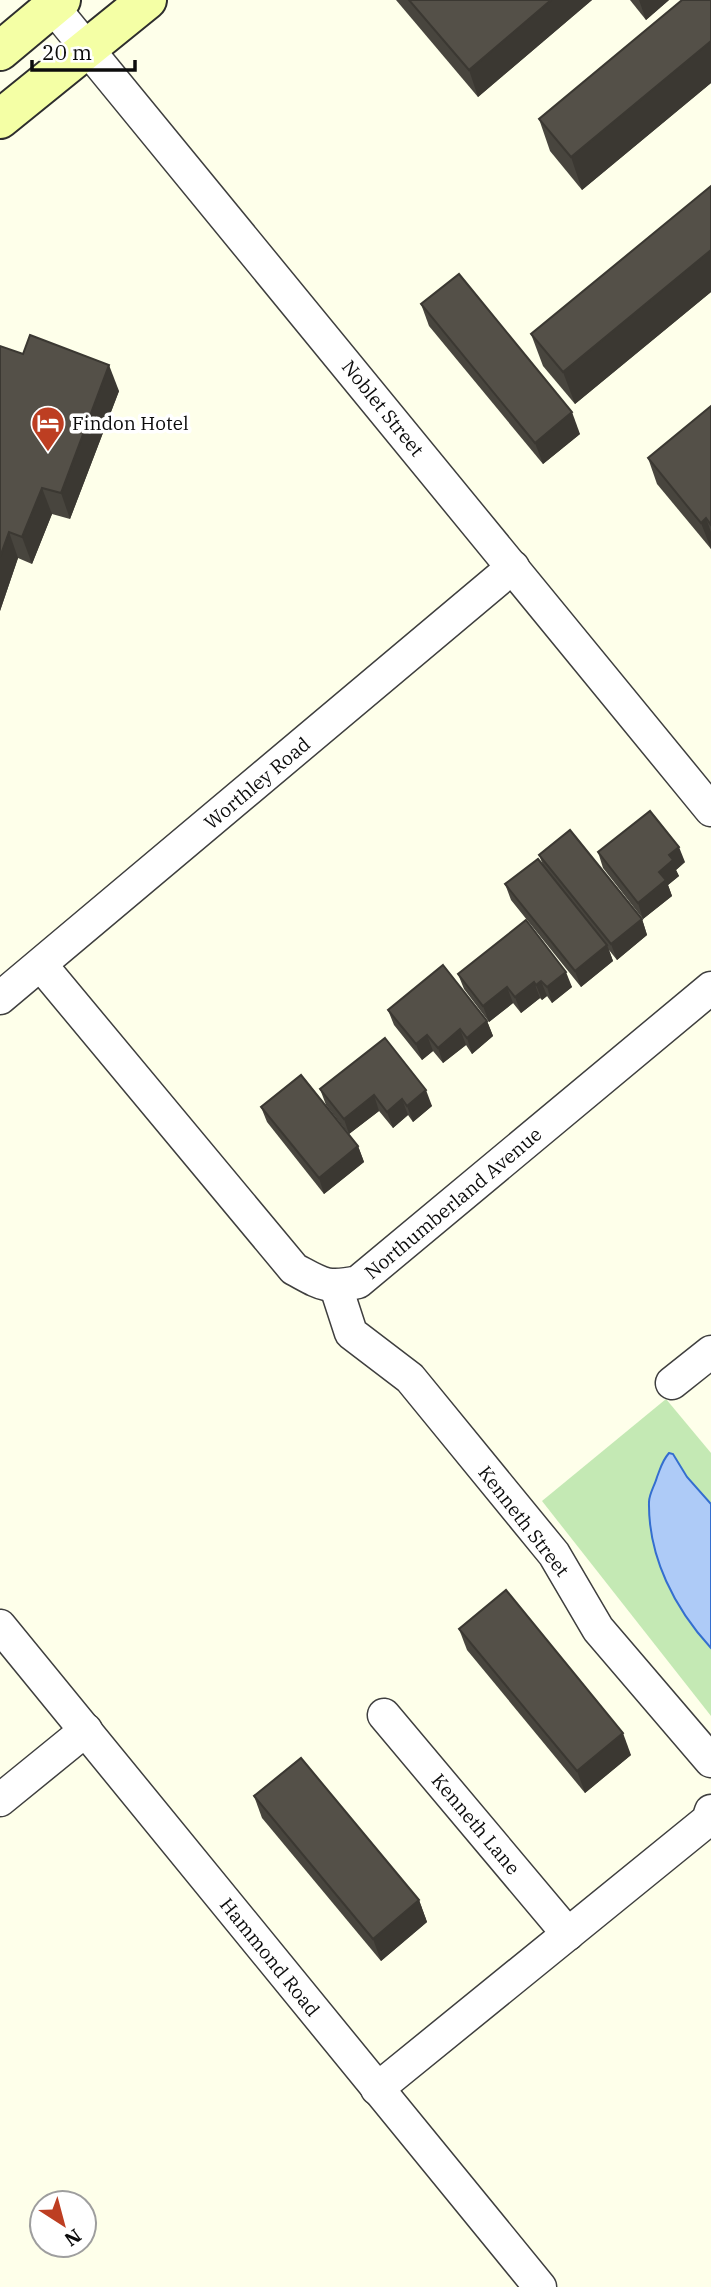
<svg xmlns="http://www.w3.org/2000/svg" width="711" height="2287" font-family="'IBM Plex Serif',serif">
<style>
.green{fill:#c4e9b4}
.water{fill:#aecbf7;stroke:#346ecf;stroke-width:2}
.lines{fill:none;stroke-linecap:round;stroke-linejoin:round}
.minor-casing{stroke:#3f3f3f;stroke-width:35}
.secondary-casing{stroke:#2e2e2e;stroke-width:42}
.minor{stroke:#fff;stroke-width:32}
.secondary{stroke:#f4ffa5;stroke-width:38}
.wall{fill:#48453e}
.shaded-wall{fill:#3b3832}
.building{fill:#545048;stroke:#3b3832;stroke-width:2}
.labels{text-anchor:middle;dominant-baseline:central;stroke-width:7;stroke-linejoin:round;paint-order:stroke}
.street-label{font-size:19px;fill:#0c0c0c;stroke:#fff}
.poi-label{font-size:19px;fill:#0c0c0c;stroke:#fff;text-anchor:start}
</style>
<rect width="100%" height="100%" fill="#feffea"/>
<path class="green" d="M666,1399L711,1453V1716L542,1501Z"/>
<path class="water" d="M669,1453L673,1454L687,1477L711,1504V1648C675,1609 648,1557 649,1502C649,1494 655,1485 657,1477C661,1467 662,1461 669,1453Z"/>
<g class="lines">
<g class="minor-casing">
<g id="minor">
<path d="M53,7L711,810"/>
<path d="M41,965L294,1269C322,1284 326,1289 358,1282L711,988"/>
<path d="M0,998L513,567"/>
<path d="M336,1287L351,1333L410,1378L554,1554L598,1629L711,1761"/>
<path d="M672,1383L711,1352"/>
<path d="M0,1626L540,2287"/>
<path d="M384,1715L568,1934"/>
<path d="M0,1800L86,1730"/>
<path d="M377,2089L708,1820L711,1811"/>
</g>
</g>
<g class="secondary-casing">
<g id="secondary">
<path d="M0,51L61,0"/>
<path d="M0,119L147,0"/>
</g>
</g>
<use href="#minor" class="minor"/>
<use href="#secondary" class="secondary"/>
</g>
<g class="wall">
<path d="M396,0H592L478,97Z"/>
<path d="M630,0H669L646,20Z"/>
<path d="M711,0V83L582,190L550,151L539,119Z"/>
<path d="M711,186V292L575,404L543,366L531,334Z"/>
<path d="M421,304L580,434L543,464L429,326Z"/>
<path d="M0,346L119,391L70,519L52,514L32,564L18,558L0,611Z"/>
<path d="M711,406V549L657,484L648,458Z"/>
<path d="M598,852L685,862L676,870L679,876L668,885L672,896L643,919L603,868Z"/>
<path d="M539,855L642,919L647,935L617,960L609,950L613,961L581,987L511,900L505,884L543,865Z"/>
<path d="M526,920L572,987L552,1003L547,996L542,1000L540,998L521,1013L513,1003L489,1022L464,989L458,974Z"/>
<path d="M388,1010L487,1021L493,1036L472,1054L466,1045L443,1063L433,1051L422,1060L394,1025Z"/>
<path d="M385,1038L432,1106L413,1122L408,1115L393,1128L379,1111L349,1134L326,1105L320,1089Z"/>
<path d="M261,1107L358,1146L364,1162L324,1194L267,1122Z"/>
<path d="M459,1629L631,1755L585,1793L467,1650Z"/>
<path d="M254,1796L419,1900L427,1922L381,1961L262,1818Z"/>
</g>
<g class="shaded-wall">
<path d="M551,0H592L478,97L469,70Z"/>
<path d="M639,0H669L646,20Z"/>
<path d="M711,41V83L582,190L571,157Z"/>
<path d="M711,250V292L575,404L563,372Z"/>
<path d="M109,365L119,391L70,519L61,493Z"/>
<path d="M572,412L580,434L543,464L535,443Z"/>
<path d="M42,488L52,514L32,564L22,537Z"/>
<path d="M706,518L711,532V549L701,523Z"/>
<path d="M9,532L18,558L0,611V557Z"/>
<path d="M679,847L685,862L676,870L679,876L668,885L672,896L643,919L638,903L669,855Z"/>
<path d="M642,919L647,935L617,960L611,944Z"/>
<path d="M607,945L613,961L581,987L575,971Z"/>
<path d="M566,972L572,987L552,1003L547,987Z"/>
<path d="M541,981L547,996L542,1000L536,985Z"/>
<path d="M534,982L540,998L521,1013L515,997Z"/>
<path d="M507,987L513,1003L489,1022L483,1006Z"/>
<path d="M487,1021L493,1036L472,1054L467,1038Z"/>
<path d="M460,1029L466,1045L443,1063L438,1048Z"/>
<path d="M427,1035L433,1051L422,1060L416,1044Z"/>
<path d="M426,1090L432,1106L413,1122L407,1106Z"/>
<path d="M374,1095L379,1111L349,1134L344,1119Z"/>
<path d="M402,1099L408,1115L393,1128L387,1112Z"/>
<path d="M358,1146L364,1162L324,1194L319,1178Z"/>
<path d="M623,1733L631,1755L585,1793L577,1771Z"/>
<path d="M419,1900L427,1922L381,1961L373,1939Z"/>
</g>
<g class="building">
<path d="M409,0H551L469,70Z"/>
<path d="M682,0H711V41L571,157L539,119Z"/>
<path d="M711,186V250L563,372L531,334Z"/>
<path d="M459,274L572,412L535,443L421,304Z"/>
<path d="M30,335L109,365L61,493L42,488L22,537L9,532L0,557V346L23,354Z"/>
<path d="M711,406V525L706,518L701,523L648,458Z"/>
<path d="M650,811L679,847L669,855L673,860L659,872L666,880L638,903L598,852Z"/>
<path d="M570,830L642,919L611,944L539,855Z"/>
<path d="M538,859L607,945L575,971L505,884Z"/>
<path d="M526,920L566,972L547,987L541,981L536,985L534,982L515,997L507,987L483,1006L458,974Z"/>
<path d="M443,965L487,1021L467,1038L460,1029L438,1048L427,1035L416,1044L388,1010Z"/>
<path d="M385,1038L426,1090L407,1106L402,1099L387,1112L374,1095L344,1119L320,1089Z"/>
<path d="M301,1075L358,1146L319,1178L261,1107Z"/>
<path d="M506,1590L623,1733L577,1771L459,1629Z"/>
<path d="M301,1758L419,1900L373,1939L254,1796Z"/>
</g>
<defs>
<g id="hotel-pin" transform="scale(1.75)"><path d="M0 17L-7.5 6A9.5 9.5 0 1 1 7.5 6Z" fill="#bd3e22" stroke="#fff"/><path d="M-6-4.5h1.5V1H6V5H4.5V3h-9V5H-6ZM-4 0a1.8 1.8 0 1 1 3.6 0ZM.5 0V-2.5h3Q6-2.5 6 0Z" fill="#fff"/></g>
</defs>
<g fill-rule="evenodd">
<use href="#hotel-pin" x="48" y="423"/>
</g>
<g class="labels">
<g class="street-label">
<text transform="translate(383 408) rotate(51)">Noblet Street</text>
<text transform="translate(257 783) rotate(-40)">Worthley Road</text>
<text transform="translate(453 1203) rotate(-40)">Northumberland Avenue</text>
<text transform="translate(524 1521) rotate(52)">Kenneth Street</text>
<text transform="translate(476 1824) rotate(50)">Kenneth Lane</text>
<text transform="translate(270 1957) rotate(51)">Hammond Road</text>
</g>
<g class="poi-label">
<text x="72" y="423">Findon Hotel</text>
</g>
</g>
<g transform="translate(63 2224) rotate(144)"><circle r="33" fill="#ffffff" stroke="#9e9e9e" stroke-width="2"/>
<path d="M0-5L12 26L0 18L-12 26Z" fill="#bd3e22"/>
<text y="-10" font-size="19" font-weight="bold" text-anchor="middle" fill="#0c0c0c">N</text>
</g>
<path d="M32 60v10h103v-10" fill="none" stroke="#0c0c0c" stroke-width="3.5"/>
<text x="42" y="60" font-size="21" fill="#0c0c0c" stroke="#ffffff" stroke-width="5" paint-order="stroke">20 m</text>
</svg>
